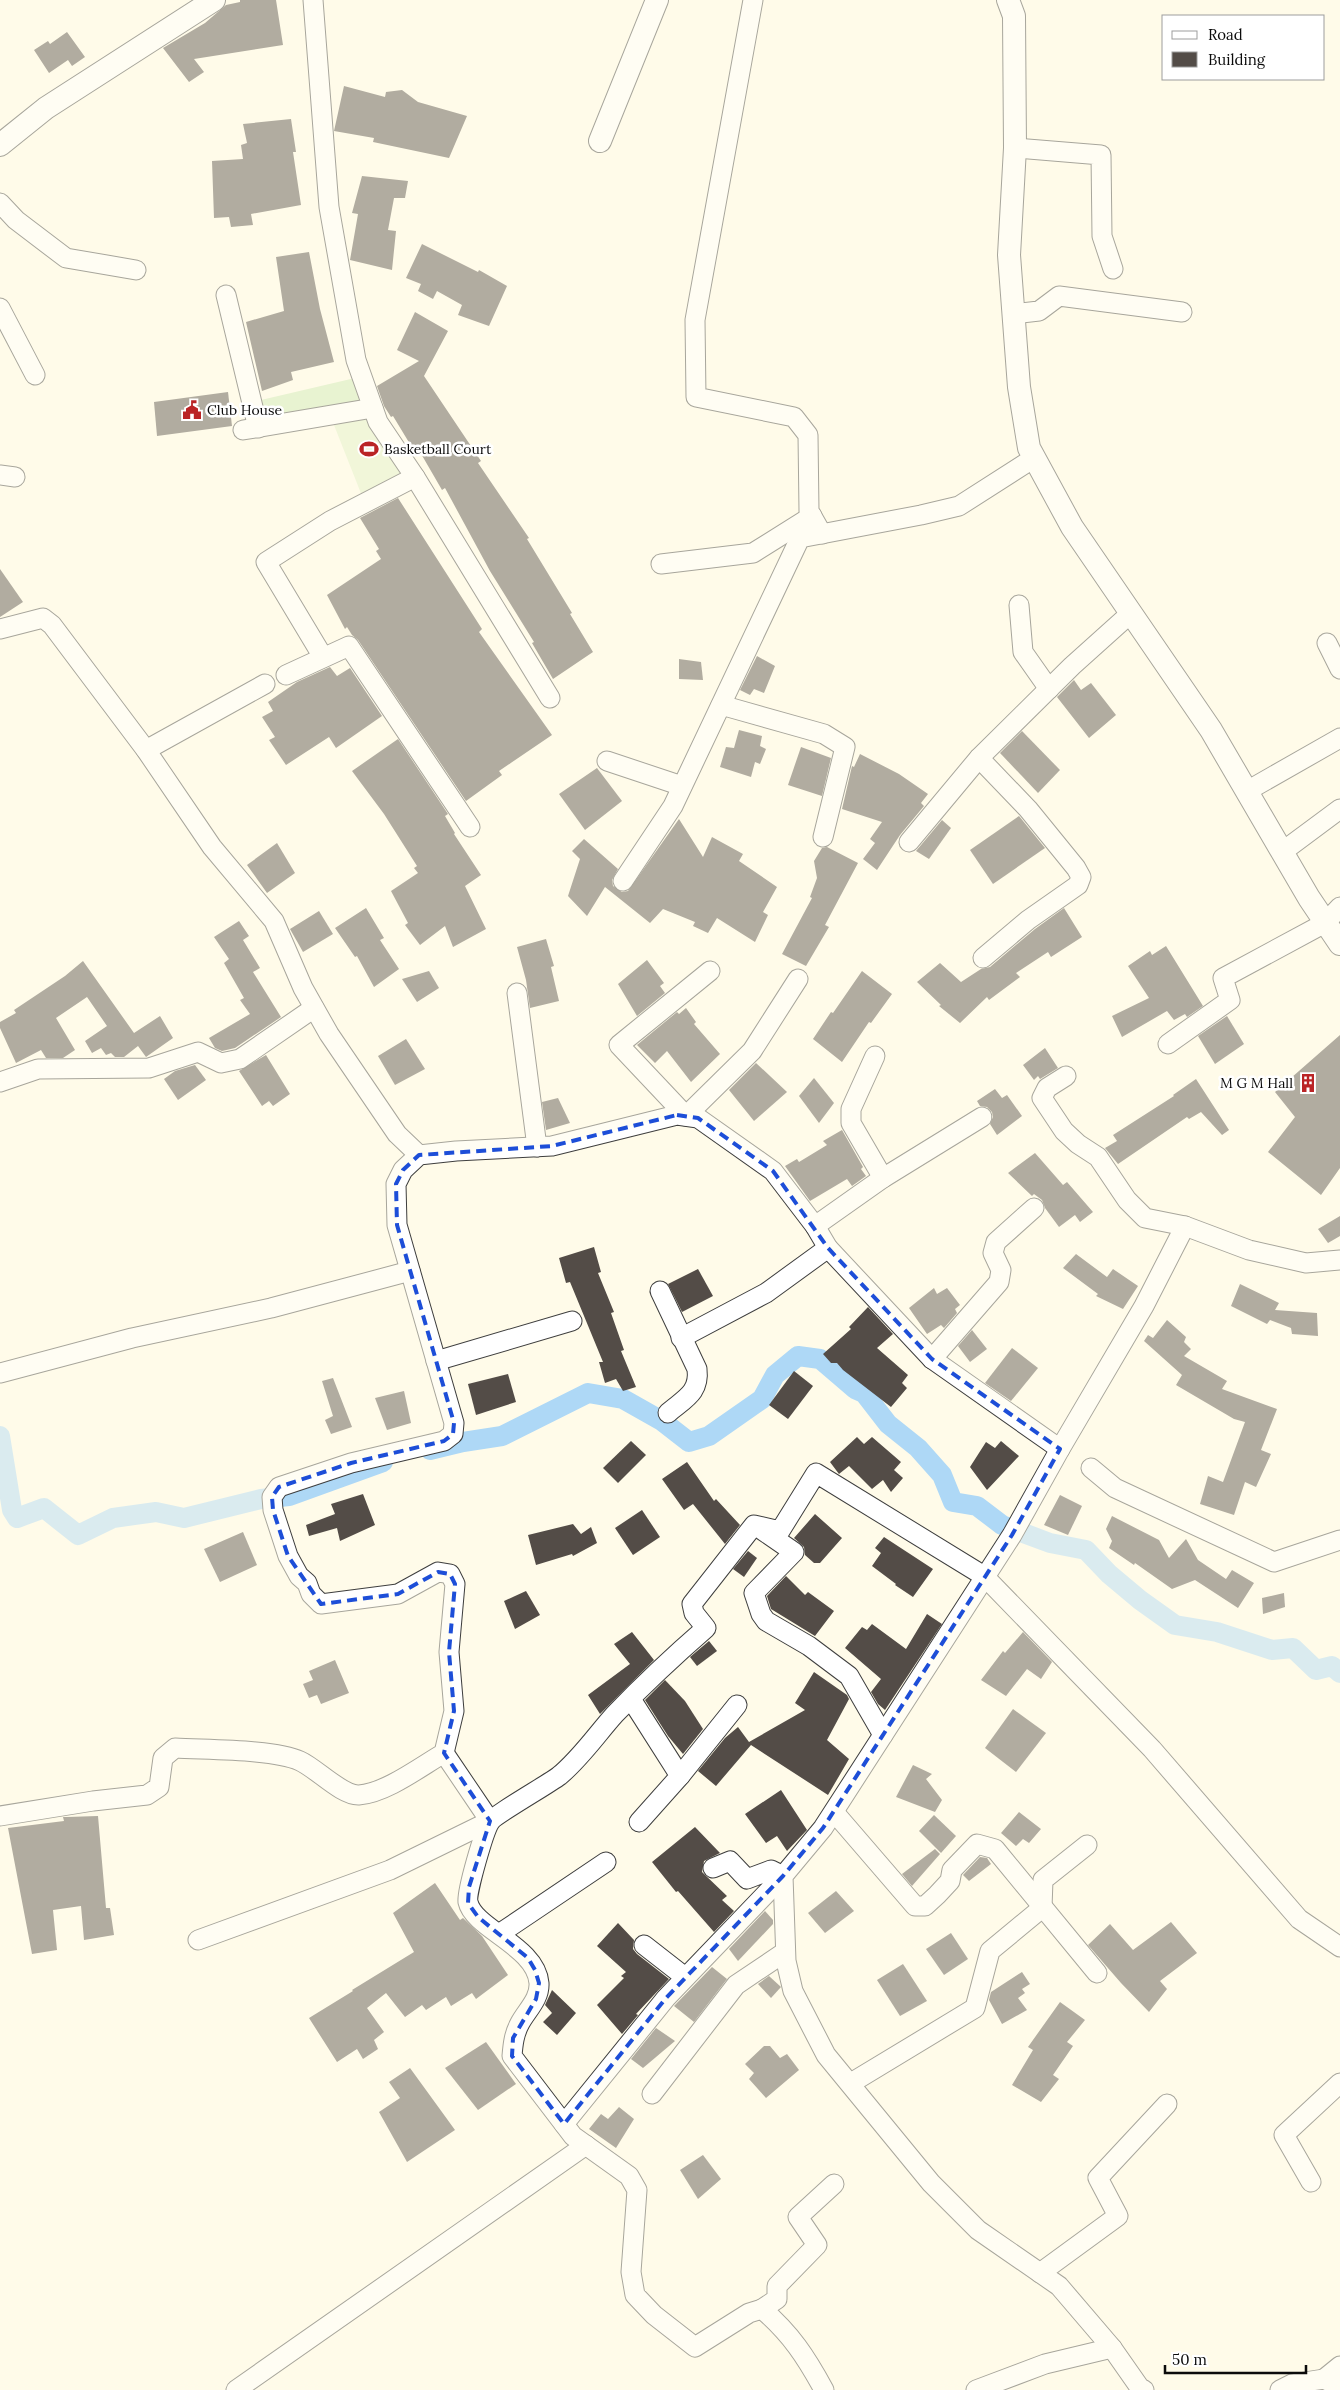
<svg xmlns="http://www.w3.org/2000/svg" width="1340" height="2390" font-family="Lora,serif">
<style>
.green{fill:#cde8b4}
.pitch{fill:#dfefc5}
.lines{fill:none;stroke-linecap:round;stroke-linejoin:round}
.canal{stroke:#aed8f6;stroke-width:20}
.building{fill:#534c47}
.minor-casing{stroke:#3e3e3e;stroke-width:21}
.tertiary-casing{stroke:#3e3e3e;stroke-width:24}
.minor{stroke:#fff;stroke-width:19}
.tertiary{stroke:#fff;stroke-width:22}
.marked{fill:none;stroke:#1d4ed8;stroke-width:4;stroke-dasharray:10 6;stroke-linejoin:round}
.labels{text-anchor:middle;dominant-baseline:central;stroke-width:5;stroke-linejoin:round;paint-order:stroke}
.poi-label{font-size:14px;fill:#0b0b0b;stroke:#fff;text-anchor:start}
</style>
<rect width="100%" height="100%" fill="#fffbe9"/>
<path class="green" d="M355,378L364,403L267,424L261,400Z"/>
<path class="pitch" d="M370,412L415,477L364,501L332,420Z"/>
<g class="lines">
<g class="canal">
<path d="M0,1436L12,1510L17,1518L44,1508L78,1535L113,1518L156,1512L184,1518L261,1499L289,1496L383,1462"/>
<path d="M430,1450L463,1442L502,1436L588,1393L623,1399L662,1421L689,1442L709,1436L762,1399L775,1375L798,1356L820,1359L855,1389L864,1393L888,1424L918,1448L942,1475L953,1502L977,1506L1002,1525L1050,1543L1086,1550L1109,1574L1140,1600L1175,1625L1217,1632L1272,1650L1293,1648L1316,1670L1332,1666L1340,1673"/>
</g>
</g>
<g class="building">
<path d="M240,0H276L283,45L194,59L204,72L189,82L163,48L205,23L226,5L240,2Z"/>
<path d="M67,32L85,57L72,66L68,60L49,73L34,50L48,41L50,44Z"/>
<path d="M344,86L385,97L386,92L402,90L418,102L467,116L449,158L373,142L374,138L334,131Z"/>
<path d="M291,119L296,152H293L301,205L251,214L253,225L231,227L229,217L214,218L212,161L243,159L241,145L247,143L243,124Z"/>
<path d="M362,176L408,181L405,198H394L388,230L396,231L392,270L350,260L358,214L352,213Z"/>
<path d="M422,244L478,272L479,270L507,286L489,326L458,315L462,305L437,291L433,299L418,291L421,284L406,278Z"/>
<path d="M309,252L320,309L334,362L291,372L293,380L262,391L246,322L284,311L276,257Z"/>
<path d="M415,312L448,331L424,376L481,461L478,463L529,538L527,539L572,613L570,614L593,652L553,679L532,643L534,642L490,571L445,488L442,490L420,452L416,454L393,416L391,417L384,406L377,386L419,361L397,350Z"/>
<path d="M228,392L232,426L157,436L154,402Z"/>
<path d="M398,498L482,629L479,632L552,735L499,771L502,775L466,801L358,640L352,635L347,627L345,629L327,595L381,559L376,551L379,549L360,518Z"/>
<path d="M0,569L23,602L0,617Z"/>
<path d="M757,656L775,666L764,693L754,689L750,695L740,690Z"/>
<path d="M679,659L701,662L703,680L679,679Z"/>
<path d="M330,667L337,676L350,668L382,716L336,748L329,737L286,765L269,740L275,737L262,717L273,711L268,702L297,682Z"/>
<path d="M1074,680L1081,690L1091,683L1116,715L1089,738L1057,697Z"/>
<path d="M739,730L762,736L760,746L766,749L760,764L755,762L751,777L720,767L726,747L734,748Z"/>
<path d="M1022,731L1060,770L1038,793L1000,753Z"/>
<path d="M398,739L448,814L445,816L455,833L454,834L481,875L465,886L486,929L453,947L445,926L420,945L405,925L408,923L391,891L418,873L414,868L417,866L384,814L352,771Z"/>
<path d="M801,747L831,758L822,796L788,785Z"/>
<path d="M860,754L899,774L928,794L921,803L924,806L900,835L877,870L863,859L875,843L870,839L882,822L842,809L852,766L854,767Z"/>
<path d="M597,768L622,801L585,830L559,794Z"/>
<path d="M1019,816L1045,848L993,884L970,850Z"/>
<path d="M679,819L703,857L712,837L743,854L739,861L777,887L763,912L768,915L755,942L717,918L708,933L693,926L695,922L663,909L650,923L605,887L587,916L568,896L580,859L572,851L584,839L618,869L612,880L613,886L622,892L628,891Z"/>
<path d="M942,820L951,828L929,859L916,851Z"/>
<path d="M277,843L295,873L267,893L247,865Z"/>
<path d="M827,847L858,863L825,925L829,927L806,966L782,954L812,898L810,897L817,878L814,861L822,848Z"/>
<path d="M366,908L384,938L380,940L399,969L374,987L357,956L355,957L335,928Z"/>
<path d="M1064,908L1082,937L1051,957L1048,952L1016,973L1020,977L989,1000L987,997L960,1023L939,1006L941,1005L917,982L940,963L961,982L981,969L990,967L1035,929Z"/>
<path d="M319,911L333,934L303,952L290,929Z"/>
<path d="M239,921L249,936L243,940L260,968L253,972L281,1017L235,1048L222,1051L215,1048L209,1038L250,1014L240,1000L244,998L224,963L229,959L214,937Z"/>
<path d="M546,939L554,966L551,967L559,1001L530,1008L526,980L517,947Z"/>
<path d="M1166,946L1203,1006L1187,1017L1185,1014L1174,1020L1167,1011L1122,1037L1112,1016L1149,998L1128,966L1150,951L1152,955Z"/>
<path d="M647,960L664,983L660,986L665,993L637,1016L618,984Z"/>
<path d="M83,961L134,1033L160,1016L173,1038L146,1057L138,1046L124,1057H115L111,1053L106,1055L101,1048L92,1053L85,1041L107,1026L87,997L56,1018L75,1050L63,1058H46L41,1050L16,1063L0,1028V1022L16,1013L14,1010L65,976Z"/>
<path d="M429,971L439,988L417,1002L402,979Z"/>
<path d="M862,971L892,994L871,1023L869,1022L842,1062L813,1039L831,1012L833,1013Z"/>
<path d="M686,1008L696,1022L694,1024L720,1054L691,1082L667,1051L655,1063L637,1045L677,1012L679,1014Z"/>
<path d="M1227,1016L1244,1044L1215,1064L1198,1036Z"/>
<path d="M1340,1035V1168L1321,1195L1268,1152L1295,1117L1275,1092Z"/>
<path d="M406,1039L425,1069L395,1085L378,1056Z"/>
<path d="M1045,1048L1058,1068L1040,1079L1038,1076L1034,1080L1023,1065Z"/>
<path d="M266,1055L290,1094L273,1106L269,1101L262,1106L239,1071Z"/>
<path d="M756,1063L787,1092L754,1121L729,1090Z"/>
<path d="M195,1065L206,1080L178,1100L164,1079L175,1071Z"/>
<path d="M814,1078L834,1103L819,1123L799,1096Z"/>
<path d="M1196,1079L1229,1130L1222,1135L1201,1112L1189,1119L1187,1117L1118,1164L1105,1148L1117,1141L1113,1135L1174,1096L1173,1095Z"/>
<path d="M995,1089L1002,1098L1007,1095L1022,1116L997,1135L990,1124L993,1117L992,1112L987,1107L980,1106L977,1101Z"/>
<path d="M558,1098L570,1123L546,1130L542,1102Z"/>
<path d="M842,1130L863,1167L861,1169L866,1176L852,1186L847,1179L810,1201L785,1166L797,1159L799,1162L827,1145L823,1141Z"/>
<path d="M1035,1153L1063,1185L1067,1182L1093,1212L1080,1222L1075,1215L1059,1227L1045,1208L1042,1200L1034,1194L1032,1196L1008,1173Z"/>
<path d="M1340,1216V1236L1328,1243L1318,1229Z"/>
<path d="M594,1247L601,1272L598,1273L614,1312L611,1313L624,1350L621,1351L636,1387L623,1391L616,1379L605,1383L599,1362H603L570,1282L566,1283L559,1258Z"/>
<path d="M1076,1254L1107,1277L1113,1269L1138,1286L1123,1309L1096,1296L1098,1294L1063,1268Z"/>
<path d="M698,1269L713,1296L682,1312L668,1284Z"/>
<path d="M1240,1284L1279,1303L1275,1310L1317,1313L1318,1336L1292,1334L1291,1328L1270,1320L1267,1324L1231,1306Z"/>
<path d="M934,1288L937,1294L947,1288L960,1305L955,1309L957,1313L944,1328L941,1325L927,1334L909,1308Z"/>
<path d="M868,1307L893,1334L877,1348L908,1375L902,1383L907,1388L891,1407L843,1370L837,1363H831L823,1354L851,1329L849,1327Z"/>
<path d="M1167,1320L1186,1337L1184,1342L1191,1349L1184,1356L1227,1381L1222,1389L1277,1409L1261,1450L1271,1454L1256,1487L1245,1482L1234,1515L1200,1504L1208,1476L1223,1482L1245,1422L1234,1419L1176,1385L1182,1375L1144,1341L1148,1335L1153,1338Z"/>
<path d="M972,1330L987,1349L970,1362L958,1346Z"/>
<path d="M1012,1348L1038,1368L1011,1401L985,1383Z"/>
<path d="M794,1371L813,1386L788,1419L769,1405Z"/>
<path d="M508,1374L516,1402L476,1415L468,1384Z"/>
<path d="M333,1378L352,1427L331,1434L325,1420L333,1416L322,1381Z"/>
<path d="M404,1391L411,1423L387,1430L375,1398Z"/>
<path d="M857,1437L864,1444L872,1437L901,1462L894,1470L903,1478L891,1492L883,1480L872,1489L849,1466L839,1474L830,1462Z"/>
<path d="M631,1441L646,1455L618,1483L603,1468Z"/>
<path d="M1001,1441L1019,1456L987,1490L970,1467L986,1442L995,1448Z"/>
<path d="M687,1462L714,1501L716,1499L740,1525L725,1544L693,1504L684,1510L662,1479Z"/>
<path d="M363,1494L375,1525L340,1541L337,1528L309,1536L306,1525L335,1514L331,1504Z"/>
<path d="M1060,1495L1082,1506L1068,1535L1044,1525Z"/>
<path d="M642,1510L660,1537L633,1555L615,1528Z"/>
<path d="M815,1514L842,1538L820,1563H814L805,1555L804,1547L794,1538Z"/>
<path d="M1112,1516L1159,1540L1169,1558L1186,1539L1198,1560L1226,1579L1232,1570L1254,1583L1238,1608L1195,1580L1172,1589L1135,1563L1134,1565L1109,1548L1112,1541L1106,1529Z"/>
<path d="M573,1524L581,1534L591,1527L597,1543L573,1556L572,1554L536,1565L528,1535Z"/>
<path d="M243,1532L257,1565L220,1582L204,1549Z"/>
<path d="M884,1537L933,1569L913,1597L895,1585L896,1584L872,1566L881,1553L875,1548Z"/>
<path d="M748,1551L757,1558L744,1577L733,1569Z"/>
<path d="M786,1576L805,1595L808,1592L834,1611L815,1636L771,1609L767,1596Z"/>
<path d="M526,1591L540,1615L515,1629L504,1601Z"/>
<path d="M1284,1593L1285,1607L1263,1614L1262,1598Z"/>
<path d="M927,1614L942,1624L885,1710L878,1704L871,1692L881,1679L845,1648L862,1627L867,1630L872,1624L906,1649Z"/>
<path d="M632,1632L654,1660L600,1714L588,1695L630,1664L614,1644Z"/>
<path d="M1023,1632L1052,1662L1041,1679L1027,1669L1006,1696L981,1680L1003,1651L1005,1653Z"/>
<path d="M709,1641L717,1651L697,1666L690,1657Z"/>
<path d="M335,1660L349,1693L321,1704L317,1695L309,1698L303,1684L313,1680L309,1671Z"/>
<path d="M814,1672L847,1695L849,1699L827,1740L849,1759L828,1795L751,1745L716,1786L698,1771L725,1738L738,1727L749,1742L805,1710L795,1703Z"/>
<path d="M665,1680L685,1701L703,1729L683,1754L668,1736L645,1700Z"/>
<path d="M1013,1709L1046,1733L1016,1772L985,1748Z"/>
<path d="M913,1765L932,1774L926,1779L942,1800L935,1812L896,1797Z"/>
<path d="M781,1790L807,1830L787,1851L777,1836L766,1843L745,1814Z"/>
<path d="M1019,1812L1041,1829L1029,1843L1023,1839L1016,1846L1001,1833Z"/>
<path d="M934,1815L956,1836L941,1853L919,1831Z"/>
<path d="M98,1816L106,1908H110L114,1935L84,1940L81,1906L53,1910L57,1950L32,1954L8,1828L64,1821L63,1817H67Z"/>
<path d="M695,1827L720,1853L704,1861L702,1872L727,1896L722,1900L734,1911L714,1932L678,1891L676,1892L652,1862Z"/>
<path d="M935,1849L940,1854L912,1886L902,1874Z"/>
<path d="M980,1857L987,1858L991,1864L969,1881L963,1875Z"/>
<path d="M435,1883L460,1920L463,1918L482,1936L508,1975L476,1999L472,1993L451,2006L446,1997L426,2010L422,2005L405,2017L386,1993L367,2008L384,2032L374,2040L378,2049L363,2059L357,2049L337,2062L309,2018L353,1991L352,1990L414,1952L393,1913Z"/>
<path d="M836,1891L854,1911L825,1933L808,1913Z"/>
<path d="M765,1911L773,1920V1924L738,1961L729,1949Z"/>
<path d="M1171,1922L1197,1953L1160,1981L1167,1989L1149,2012L1121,1983L1088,1945L1110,1924L1133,1950Z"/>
<path d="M618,1923L634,1940L633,1949L637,1954L669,1979L636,2014L638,2015L622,2034L597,2005L624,1978L621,1976L626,1972L597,1946Z"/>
<path d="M951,1933L968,1959L944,1975L926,1949Z"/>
<path d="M903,1964L927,2001L900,2016L877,1980Z"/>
<path d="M712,1967L727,1979L694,2022L674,2006Z"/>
<path d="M1022,1972L1030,1984L1022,1989L1025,1993L1018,1998L1027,2010L1002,2024L989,2000L991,1992Z"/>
<path d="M769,1976L781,1987L771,1998L758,1984Z"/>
<path d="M552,1990L576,2013L557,2035L543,2022L552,2013L545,2005Z"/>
<path d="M1060,2002L1085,2020L1067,2042L1073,2046L1053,2075L1059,2079L1041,2102L1012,2085L1033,2050L1028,2047Z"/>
<path d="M656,2028L675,2041L643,2068L631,2059Z"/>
<path d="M486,2042L516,2084L478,2110L445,2068Z"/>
<path d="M764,2046H770L780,2058L787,2054L799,2070L766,2098L749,2079L754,2073L745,2064Z"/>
<path d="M410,2068L455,2130L407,2162L379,2112L400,2098L389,2082Z"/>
<path d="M619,2107L634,2119L616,2148L589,2129L601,2114L608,2119Z"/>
<path d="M703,2155L721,2179L698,2199L680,2170Z"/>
</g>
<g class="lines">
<g class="minor-casing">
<g id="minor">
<path d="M313,0L329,207L356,360L378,422L415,477L330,521L266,562L323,657"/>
<path d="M753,0L695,320L696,397L794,417L808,435L809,511L822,534"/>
<path d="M1015,148L1101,155L1102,236L1113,269"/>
<path d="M0,203L16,220L66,258L136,270"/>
<path d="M226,295L258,428"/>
<path d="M0,308L35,375"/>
<path d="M1013,314L1039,311L1059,296L1182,312"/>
<path d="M243,430L373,408"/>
<path d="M0,475L15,477"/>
<path d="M415,477L550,698"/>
<path d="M661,564L753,553L812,516"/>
<path d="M1019,605L1023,652L1049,689"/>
<path d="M0,629L43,618L52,625L146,750L212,847L274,921L303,988L329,1034L397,1134L419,1155"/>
<path d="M1327,643L1340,669"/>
<path d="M286,675L349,646L470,827"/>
<path d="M721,705L824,734L845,747L823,837"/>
<path d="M146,750L265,684"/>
<path d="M979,758L1028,809L1076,868L1081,877L1078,885L1028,920L983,958"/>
<path d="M607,761L682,786"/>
<path d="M1247,791L1340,738"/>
<path d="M909,842L979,758L1072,666L1131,613"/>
<path d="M1282,852L1340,809"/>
<path d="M623,881L673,806L800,538L921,515L959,506L1034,458"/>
<path d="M710,971L619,1045L686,1116L752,1051L798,979"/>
<path d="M517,993L537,1147"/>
<path d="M1168,1044L1230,1000L1223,978L1325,923L1340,907"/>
<path d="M875,1056L851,1109V1123L883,1178"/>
<path d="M1066,1076L1047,1088L1042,1098L1064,1131L1078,1144L1098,1157L1127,1200L1145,1218L1185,1226L1249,1250L1306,1263L1340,1260"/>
<path d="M0,1082L38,1069L149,1068L198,1052L221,1063L240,1059L314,1008"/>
<path d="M815,1226L883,1178L982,1117"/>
<path d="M660,1291L697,1369C700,1393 684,1399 668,1413"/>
<path d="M681,1338L766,1293L828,1248"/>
<path d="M932,1359L999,1282L1001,1270L993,1253L996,1242L1034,1208"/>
<path d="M436,1361L572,1321"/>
<path d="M0,1373L132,1338L271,1308L410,1271"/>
<path d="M1091,1468L1115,1488L1274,1562L1340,1540"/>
<path d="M762,1530L794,1552L754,1593L761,1614L766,1621L809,1646L849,1676L883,1735"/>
<path d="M631,1699L680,1776L639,1822"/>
<path d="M680,1776L737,1705"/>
<path d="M834,1812L915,1906H925L937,1895L950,1881L952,1870L977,1844L995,1849L1097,1973"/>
<path d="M0,1816L93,1801L147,1795L159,1787L163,1758L175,1748C206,1750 274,1749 300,1761C316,1768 342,1796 359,1795C386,1793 420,1767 444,1753L454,1711L449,1652L455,1584L450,1574L438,1572L398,1594L321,1604L311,1594L307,1583L299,1576L288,1556L273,1510L272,1497L279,1487L351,1463L444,1441L453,1434L454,1423L397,1225L396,1184L403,1170L419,1155L456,1151L552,1146L677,1115L698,1118L773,1171L815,1226L828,1248L932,1359L1060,1449"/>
<path d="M499,1934L606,1862"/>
<path d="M198,1940L390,1870L490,1821L444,1753"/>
<path d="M644,1945L685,1977"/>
<path d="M851,2083L975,2008L990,1951L1042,1908L1043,1880L1087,1845"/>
<path d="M652,2094L736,1985L785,1952"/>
<path d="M564,2124L666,1998L783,1876L771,1870L747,1879L730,1861L713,1868"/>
<path d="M1311,2182L1284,2135L1340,2083"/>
<path d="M1040,2273L1118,2216L1098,2178L1167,2104"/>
<path d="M762,2309L777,2299V2286L817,2245L798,2217L834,2184"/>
<path d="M1324,2379L1340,2366"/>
<path d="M236,2390L586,2145"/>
<path d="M824,2390C806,2357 791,2334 762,2309L749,2313L695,2347L654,2315L635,2295L631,2272L637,2190L629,2176L573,2136L512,2056C513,2044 514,2034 520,2023C527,2010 540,1999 539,1983C536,1946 474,1929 468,1902C466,1893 484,1831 490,1822C494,1815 547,1785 559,1776C580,1759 597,1734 615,1714C644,1684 675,1655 706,1628L694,1613L692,1604L754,1525L780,1531L816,1473L984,1576L1152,1749L1299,1919L1340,1947"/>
<path d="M976,2390L1045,2364L1112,2348"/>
<path d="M1144,2390L1140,2388L1112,2348L1059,2286L978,2230L931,2183L826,2055L793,1991L786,1961L783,1876L823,1828L1012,1535L1060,1449L1144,1306L1185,1226"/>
<path d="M1280,2390L1292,2384L1324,2379L1340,2387"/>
</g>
</g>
<g class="tertiary-casing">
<g id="tertiary">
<path d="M1008,0L1014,16L1015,148L1009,255L1019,387L1029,448L1072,527L1211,730L1309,898L1340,944"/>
<path d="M600,141L657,0"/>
<path d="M0,145L46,108L214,0"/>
</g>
</g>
<use href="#minor" class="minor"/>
<use href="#tertiary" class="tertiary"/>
</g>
<path d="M0 0H1340V2390H0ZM677,1115L698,1118L773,1171L828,1248L932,1359L1060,1449L1012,1535L823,1828L783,1876L666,1998L564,2124L512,2056L513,2038L536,1999L539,1983L535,1970L528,1958L478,1917L468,1903L469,1887L490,1821L444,1753L454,1711L449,1652L455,1584L450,1574L438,1572L398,1594L321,1604L288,1556L273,1510L272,1497L279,1487L351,1463L444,1441L453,1434L454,1423L397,1225L396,1184L403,1170L419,1155L552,1146Z" fill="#fffbe9" fill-opacity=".55" fill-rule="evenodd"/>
<path class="marked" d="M677,1115L698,1118L773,1171L828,1248L932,1359L1060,1449L1012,1535L823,1828L783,1876L666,1998L564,2124L512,2056L513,2038L536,1999L539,1983L535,1970L528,1958L478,1917L468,1903L469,1887L490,1821L444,1753L454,1711L449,1652L455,1584L450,1574L438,1572L398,1594L321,1604L288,1556L273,1510L272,1497L279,1487L351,1463L444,1441L453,1434L454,1423L397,1225L396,1184L403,1170L419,1155L552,1146Z"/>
<defs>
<g id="civic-bare" transform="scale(1.5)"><path d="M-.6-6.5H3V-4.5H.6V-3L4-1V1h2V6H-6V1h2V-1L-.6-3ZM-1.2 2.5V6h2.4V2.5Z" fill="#ba2426" stroke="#fff" stroke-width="2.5" paint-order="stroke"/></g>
<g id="stadium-bare" transform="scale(1.5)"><path d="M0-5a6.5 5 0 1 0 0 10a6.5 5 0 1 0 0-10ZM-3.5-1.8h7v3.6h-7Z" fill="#ba2426" stroke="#fff" stroke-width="2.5" paint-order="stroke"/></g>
<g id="building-bare" transform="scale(1.5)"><path d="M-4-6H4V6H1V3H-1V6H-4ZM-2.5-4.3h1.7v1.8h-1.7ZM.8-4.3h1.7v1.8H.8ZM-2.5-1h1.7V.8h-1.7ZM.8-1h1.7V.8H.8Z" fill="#ba2426" stroke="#fff" stroke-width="2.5" paint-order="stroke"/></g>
</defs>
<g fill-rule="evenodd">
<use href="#civic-bare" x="192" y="410"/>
<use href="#stadium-bare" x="369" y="449"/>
<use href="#building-bare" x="1308" y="1083"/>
</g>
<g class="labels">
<g class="poi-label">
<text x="207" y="410">Club House</text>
<text x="384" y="449">Basketball Court</text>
<text x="1293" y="1083" text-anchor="end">M G M Hall</text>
</g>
</g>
<rect x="1162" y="15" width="162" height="65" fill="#ffffff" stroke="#9d9d9d"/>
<rect x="1172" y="31" width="25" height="8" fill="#ffffff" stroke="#9d9d9d"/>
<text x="1208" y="40" font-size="15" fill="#0b0b0b">Road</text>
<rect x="1172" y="52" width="25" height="15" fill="#534c47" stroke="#9d9d9d"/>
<text x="1208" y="65" font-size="15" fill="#0b0b0b">Building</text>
<path d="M1165 2365v8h141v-8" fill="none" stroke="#0b0b0b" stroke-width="2.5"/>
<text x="1172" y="2365" font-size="15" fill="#0b0b0b" stroke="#ffffff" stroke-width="4" paint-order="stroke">50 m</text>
</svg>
